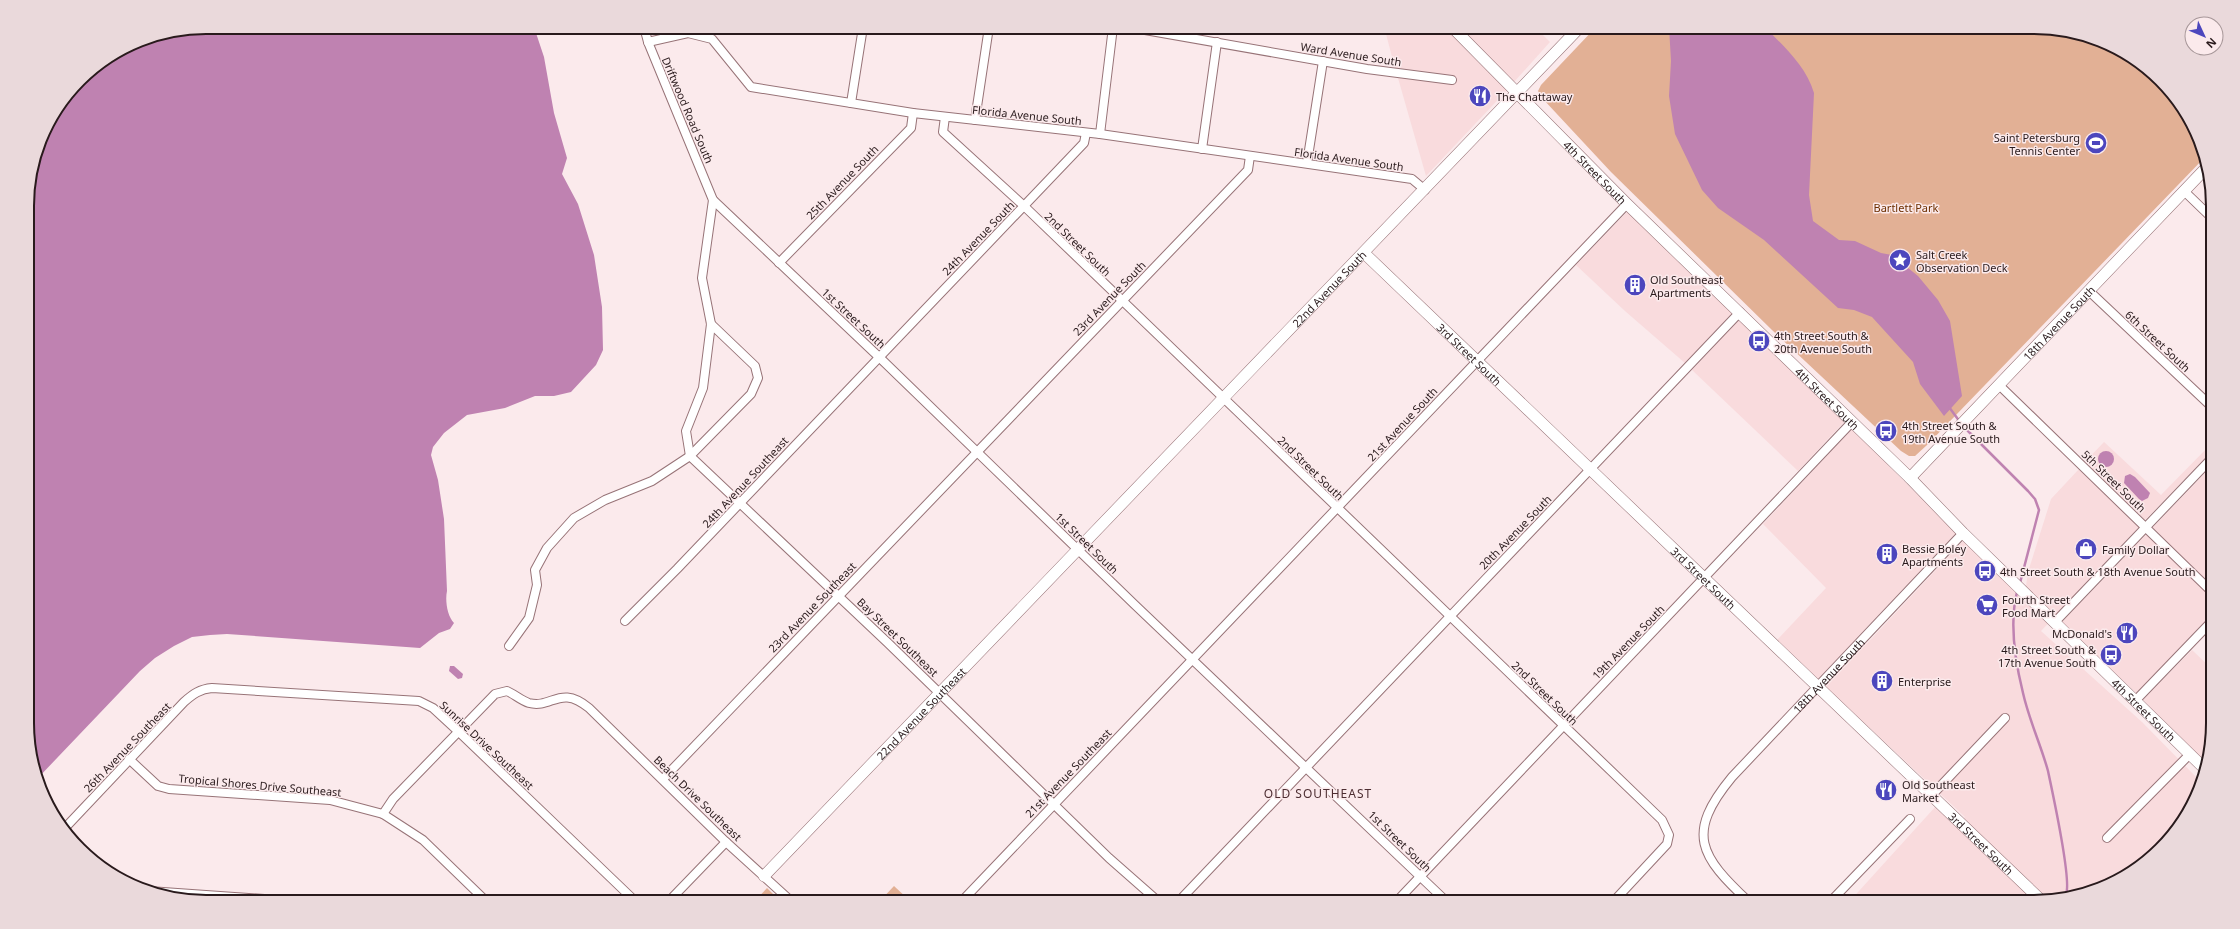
<svg xmlns="http://www.w3.org/2000/svg" width="2240" height="929" font-family="'Noto Sans',sans-serif">
<style>
.built{fill:#f9dbdd}
.green{fill:#e2b095}
.water{fill:#bf82b1}
.lines{fill:none;stroke-linecap:round;stroke-linejoin:round}
.stream{stroke:#bf82b1;stroke-width:2.5}
.street-casing{stroke:#977377;stroke-width:10}
.secondary-casing{stroke:#977377;stroke-width:12}
.street{stroke:#fff;stroke-width:8}
.secondary{stroke:#fff;stroke-width:11}
.labels{text-anchor:middle;dominant-baseline:central;stroke-width:3;stroke-linejoin:round;paint-order:stroke}
.street-label{font-size:11px;fill:#291a1c;stroke:#fbeaec}
.poi-label{font-size:11px;fill:#291a1c;stroke:#fbeaec;text-anchor:start}
.park-label{font-size:11px;fill:#6d2f00;stroke:#fbeaec}
.neighbourhood-label{font-size:12px;letter-spacing:1px;fill:#4d2e32;stroke:#fbeaec}
.rim{fill:none;stroke:#291a1c;stroke-width:2}
</style>
<rect width="100%" height="100%" fill="#fbeaec"/>
<g class="built">
<path d="M1391,27H1445L1508,89L1426,176L1398,78L1434,82L1435,73L1395,68L1386,34Z"/>
<path d="M1459,27H1535L1550,42L1514,82Z"/>
<path d="M1628,211L1733,312L1685,363L1625,311L1576,265Z"/>
<path d="M1740,319L1845,421L1798,471L1692,370Z"/>
<path d="M1852,429L1956,533L1818,679L1777,640L1826,588L1763,524Z"/>
<path d="M2104,442L2161,495L2212,443V451L2145,520L2085,462Z"/>
<path d="M2212,466L2213,586L2200,574L2194,581L2213,599V613L2136,693L2062,622Z"/>
<path d="M2079,469L2139,527L2041,631L2142,722L2201,782L2199,791L2176,832L2143,865L2092,892L2045,902L2037,895L2031,902H1849L1936,806L1957,826L1965,817L1826,687L1964,540L2024,600L2028,572L2051,499Z"/>
<path d="M2192,650L2213,670V723L2205,763L2143,700Z"/>
</g>
<g class="green">
<path d="M1596,27H2034C2052,31 2087,34 2103,41C2152,62 2191,106 2205,157L1927,445L1915,456H1909L1901,451L1772,330L1611,172L1543,99L1538,91L1541,85Z"/>
<path d="M894,886L908,899L906,902H879Z"/>
<path d="M767,888L781,902H754Z"/>
</g>
<g class="water">
<path d="M206,27H534L544,57L554,113L567,158L562,174L578,204L594,255L602,307L603,350L596,365L571,392L554,396H535L505,408L467,415L444,433L433,447L431,455L438,480L444,519L447,591C445,600 447,616 454,623L450,629L439,633L420,648L227,634L210,635L192,637L174,646L155,658L140,671L37,779L29,746L27,194L46,127L88,72L138,41Z"/>
<path d="M1669,27H1765C1784,47 1806,66 1814,93L1809,195L1813,221L1839,240L1855,241L1881,253L1892,255L1918,276L1938,300L1950,321L1962,396L1944,416L1920,384L1913,362L1872,317L1854,310L1838,308L1764,240L1718,208L1702,190L1675,134L1669,96L1671,61Z"/>
<circle cx="2106" cy="459" r="8"/>
<path d="M2130,474L2135,477L2150,493L2148,498L2142,501L2139,499L2124,483L2125,476Z"/>
<path d="M450,666H454L463,674L462,678L458,679L449,671Z"/>
</g>
<g class="lines">
<g class="stream">
<path d="M1949,407L1960,422"/>
<path d="M1963,426L2028,491L2035,499L2039,510L2020,583"/>
<path d="M2017,592C2009,624 2015,661 2023,693C2029,720 2041,745 2048,771C2052,790 2072,881 2066,894C2065,896 2063,897 2062,898"/>
</g>
<g class="street-casing">
<g id="street">
<path d="M644,27L648,42L713,200L702,278L711,324L703,388L686,431L690,456"/>
<path d="M1128,27L1367,69L1452,80"/>
<path d="M648,42L688,33L712,39L751,87L913,113L1100,134L1412,179L1425,190"/>
<path d="M851,103L863,27"/>
<path d="M945,117L943,132L1024,206L1662,820L1669,835L1667,844L1613,902"/>
<path d="M975,120L989,27"/>
<path d="M1100,134L1113,27"/>
<path d="M1202,149L1217,42"/>
<path d="M1307,163L1323,61"/>
<path d="M2184,191L2212,218"/>
<path d="M713,200L879,357L1135,605L1447,902"/>
<path d="M779,263L911,128L913,113"/>
<path d="M2089,291L2212,407"/>
<path d="M1999,385L2213,593"/>
<path d="M690,456L888,643L1109,858L1159,902"/>
<path d="M625,621L677,569L1084,143L1086,133"/>
<path d="M2055,622L2212,458"/>
<path d="M509,646L529,618L537,585L535,570L547,548L574,518L605,500L652,481L690,456L751,394L758,378L755,366L711,324"/>
<path d="M2136,700L2213,620"/>
<path d="M129,759L158,786L169,789L330,800L383,814L423,840L487,902"/>
<path d="M663,779L1248,170L1250,156"/>
<path d="M1932,795L2005,718"/>
<path d="M383,814L393,799L495,694L507,691C514,694 522,701 529,703C552,709 560,684 589,708L726,842L792,902"/>
<path d="M63,830L184,702C193,694 200,689 212,688L419,701L433,708L459,732L636,902"/>
<path d="M2107,838L2190,754"/>
<path d="M149,891L307,902"/>
<path d="M668,902L726,842"/>
<path d="M961,902L1627,204"/>
<path d="M1178,902L1740,312"/>
<path d="M1396,902L1852,422"/>
<path id="s1" d="M1749,902C1700,856 1685,834 1732,777L1963,533"/>
<path d="M1830,902L1910,819"/>
</g>
</g>
<g class="secondary-casing">
<g id="secondary">
<path id="s2" d="M1452,27L1627,204L1910,478L1963,533L2204,768"/>
<path id="s3" d="M1364,253L2043,902"/>
<path id="s4" d="M1910,478L2207,167"/>
<path id="s5" d="M764,876L1580,27"/>
</g>
</g>
<use href="#street" class="street"/>
<use href="#secondary" class="secondary"/>
</g>
<defs>
<g id="restaurant-disc" transform="scale(1.15)"><circle r="9.5" fill="#4c46bd" stroke="#fbeaec"/><path d="M-5-6h1v4h1v-4h1v4h1v-4h1v5L-1.5 .5V6h-2V.5L-5-1ZM5-6V6H3V1.5H1.5Q1.5-4 5-6Z" fill="#fff"/></g>
<g id="stadium-disc" transform="scale(1.15)"><circle r="9.5" fill="#4c46bd" stroke="#fbeaec"/><path d="M0-5a6.5 5 0 1 0 0 10a6.5 5 0 1 0 0-10ZM-3.5-1.8h7v3.6h-7Z" fill="#fff"/></g>
<g id="sight-disc" transform="scale(1.15)"><circle r="9.5" fill="#4c46bd" stroke="#fbeaec"/><path d="M0-6L1.8-2.2L6-1.7L2.9 1.2L3.7 5.4L0 3.3L-3.7 5.4L-2.9 1.2L-6-1.7L-1.8-2.2Z" fill="#fff"/></g>
<g id="building-disc" transform="scale(1.15)"><circle r="9.5" fill="#4c46bd" stroke="#fbeaec"/><path d="M-4-6H4V6H1V3H-1V6H-4ZM-2.5-4.3h1.7v1.8h-1.7ZM.8-4.3h1.7v1.8H.8ZM-2.5-1h1.7V.8h-1.7ZM.8-1h1.7V.8H.8Z" fill="#fff"/></g>
<g id="bus-disc" transform="scale(1.15)"><circle r="9.5" fill="#4c46bd" stroke="#fbeaec"/><path d="M-5-6H5V4H4V6H2V4H-2V6H-4V4H-5ZM-3.5-4V0h7V-4ZM-3.5 1.2v1.5H-2V1.2ZM2 1.2v1.5H3.5V1.2Z" fill="#fff"/></g>
<g id="shop-disc" transform="scale(1.15)"><circle r="9.5" fill="#4c46bd" stroke="#fbeaec"/><path d="M-5-2.5h2.3a2.7 3.5 0 0 1 5.4 0H5L5.5 6h-11ZM-1.5-2.5h3a1.5 2.3 0 0 0-3 0Z" fill="#fff"/></g>
<g id="supermarket-disc" transform="scale(1.15)"><circle r="9.5" fill="#4c46bd" stroke="#fbeaec"/><path d="M-6-5.5h2.5l.6 2H6L4.5 2H-2.5L-4.4-4H-6ZM-1.5 3.2a1.3 1.3 0 1 0 .1 0ZM3 3.2a1.3 1.3 0 1 0 .1 0Z" fill="#fff"/></g>
</defs>
<g fill-rule="evenodd">
<use href="#restaurant-disc" x="1480" y="96"/>
<use href="#stadium-disc" x="2096" y="143"/>
<use href="#sight-disc" x="1900" y="260"/>
<use href="#building-disc" x="1635" y="285"/>
<use href="#bus-disc" x="1759" y="341"/>
<use href="#bus-disc" x="1886" y="431"/>
<use href="#shop-disc" x="2086" y="549"/>
<use href="#building-disc" x="1887" y="554"/>
<use href="#bus-disc" x="1985" y="571"/>
<use href="#supermarket-disc" x="1987" y="605"/>
<use href="#restaurant-disc" x="2127" y="633"/>
<use href="#bus-disc" x="2111" y="655"/>
<use href="#building-disc" x="1882" y="681"/>
<use href="#restaurant-disc" x="1886" y="790"/>
</g>
<g class="labels">
<g class="street-label">
<text transform="translate(1351 54) rotate(9)">Ward Avenue South</text>
<text transform="translate(688 110) rotate(67)">Driftwood Road South</text>
<text transform="translate(1027 115) rotate(6)">Florida Avenue South</text>
<text transform="translate(1349 159) rotate(8)">Florida Avenue South</text>
<text stroke="none"><textPath href="#s2" startOffset="204">4th Street South</textPath></text>
<text transform="translate(842 182) rotate(-46)">25th Avenue South</text>
<text transform="translate(978 238) rotate(-46)">24th Avenue South</text>
<text transform="translate(1078 244) rotate(44)">2nd Street South</text>
<text stroke="none"><textPath href="#s5" startOffset="815">22nd Avenue South</textPath></text>
<text transform="translate(1109 298) rotate(-46)">23rd Avenue South</text>
<text transform="translate(854 318) rotate(43)">1st Street South</text>
<text stroke="none"><textPath href="#s4" startOffset="215">18th Avenue South</textPath></text>
<text transform="translate(2158 341) rotate(43)">6th Street South</text>
<text stroke="none"><textPath href="#s3" startOffset="146">3rd Street South</textPath></text>
<text stroke="none"><textPath href="#s2" startOffset="528">4th Street South</textPath></text>
<text transform="translate(1402 424) rotate(-47)">21st Avenue South</text>
<text transform="translate(1311 468) rotate(44)">2nd Street South</text>
<text transform="translate(2114 481) rotate(44)">5th Street South</text>
<text transform="translate(745 482) rotate(-47)">24th Avenue Southeast</text>
<text transform="translate(1515 532) rotate(-46)">20th Avenue South</text>
<text transform="translate(1087 543) rotate(44)">1st Street South</text>
<text stroke="none"><textPath href="#s3" startOffset="470">3rd Street South</textPath></text>
<text transform="translate(812 607) rotate(-46)">23rd Avenue Southeast</text>
<text transform="translate(898 637) rotate(44)">Bay Street Southeast</text>
<text transform="translate(1628 642) rotate(-46)">19th Avenue South</text>
<text stroke="none"><textPath href="#s1" startOffset="289">18th Avenue South</textPath></text>
<text transform="translate(1545 693) rotate(44)">2nd Street South</text>
<text stroke="none"><textPath href="#s2" startOffset="972">4th Street South</textPath></text>
<text stroke="none"><textPath href="#s5" startOffset="226">22nd Avenue Southeast</textPath></text>
<text transform="translate(487 745) rotate(43)">Sunrise Drive Southeast</text>
<text transform="translate(127 747) rotate(-46)">26th Avenue Southeast</text>
<text transform="translate(1068 773) rotate(-46)">21st Avenue Southeast</text>
<text transform="translate(260 785) rotate(5)">Tropical Shores Drive Southeast</text>
<text transform="translate(698 798) rotate(44)">Beach Drive Southeast</text>
<text transform="translate(1400 841) rotate(44)">1st Street South</text>
<text stroke="none"><textPath href="#s3" startOffset="854">3rd Street South</textPath></text>
</g>
<g class="poi-label">
<text x="1496" y="96">The Chattaway</text>
<text x="2080" y="137" text-anchor="end">Saint Petersburg<tspan x="2080" dy="13">Tennis Center</tspan></text>
<text x="1916" y="254">Salt Creek<tspan x="1916" dy="13">Observation Deck</tspan></text>
<text x="1650" y="279">Old Southeast<tspan x="1650" dy="13">Apartments</tspan></text>
<text x="1774" y="335">4th Street South &amp;<tspan x="1774" dy="13">20th Avenue South</tspan></text>
<text x="1902" y="425">4th Street South &amp;<tspan x="1902" dy="13">19th Avenue South</tspan></text>
<text x="1902" y="548">Bessie Boley<tspan x="1902" dy="13">Apartments</tspan></text>
<text x="2102" y="549">Family Dollar</text>
<text x="2000" y="571">4th Street South &amp; 18th Avenue South</text>
<text x="2002" y="599">Fourth Street<tspan x="2002" dy="13">Food Mart</tspan></text>
<text x="2112" y="633" text-anchor="end">McDonald's</text>
<text x="2096" y="649" text-anchor="end">4th Street South &amp;<tspan x="2096" dy="13">17th Avenue South</tspan></text>
<text x="1898" y="681">Enterprise</text>
<text x="1902" y="784">Old Southeast<tspan x="1902" dy="13">Market</tspan></text>
</g>
<g class="park-label">
<text x="1906" y="207">Bartlett Park</text>
</g>
<g class="neighbourhood-label">
<text x="1318" y="793">OLD SOUTHEAST</text>
</g>
</g>
<path d="M0 0H2240V929H0ZM206 34H2034A172 172 0 0 1 2206 206V723A172 172 0 0 1 2034 895H206A172 172 0 0 1 34 723V206A172 172 0 0 1 206 34Z" fill="#ead9db" fill-rule="evenodd"/>
<path class="rim" d="M206 34H2034A172 172 0 0 1 2206 206V723A172 172 0 0 1 2034 895H206A172 172 0 0 1 34 723V206A172 172 0 0 1 206 34Z"/>
<g transform="translate(2204 36) rotate(134)"><circle r="19" fill="#fbeaec" stroke="#a79799"/>
<path d="M0-3L7 15L0 10L-7 15Z" fill="#4c46bd"/>
<text y="-6" font-size="11" font-weight="bold" text-anchor="middle" fill="#291a1c">N</text>
</g>
</svg>
